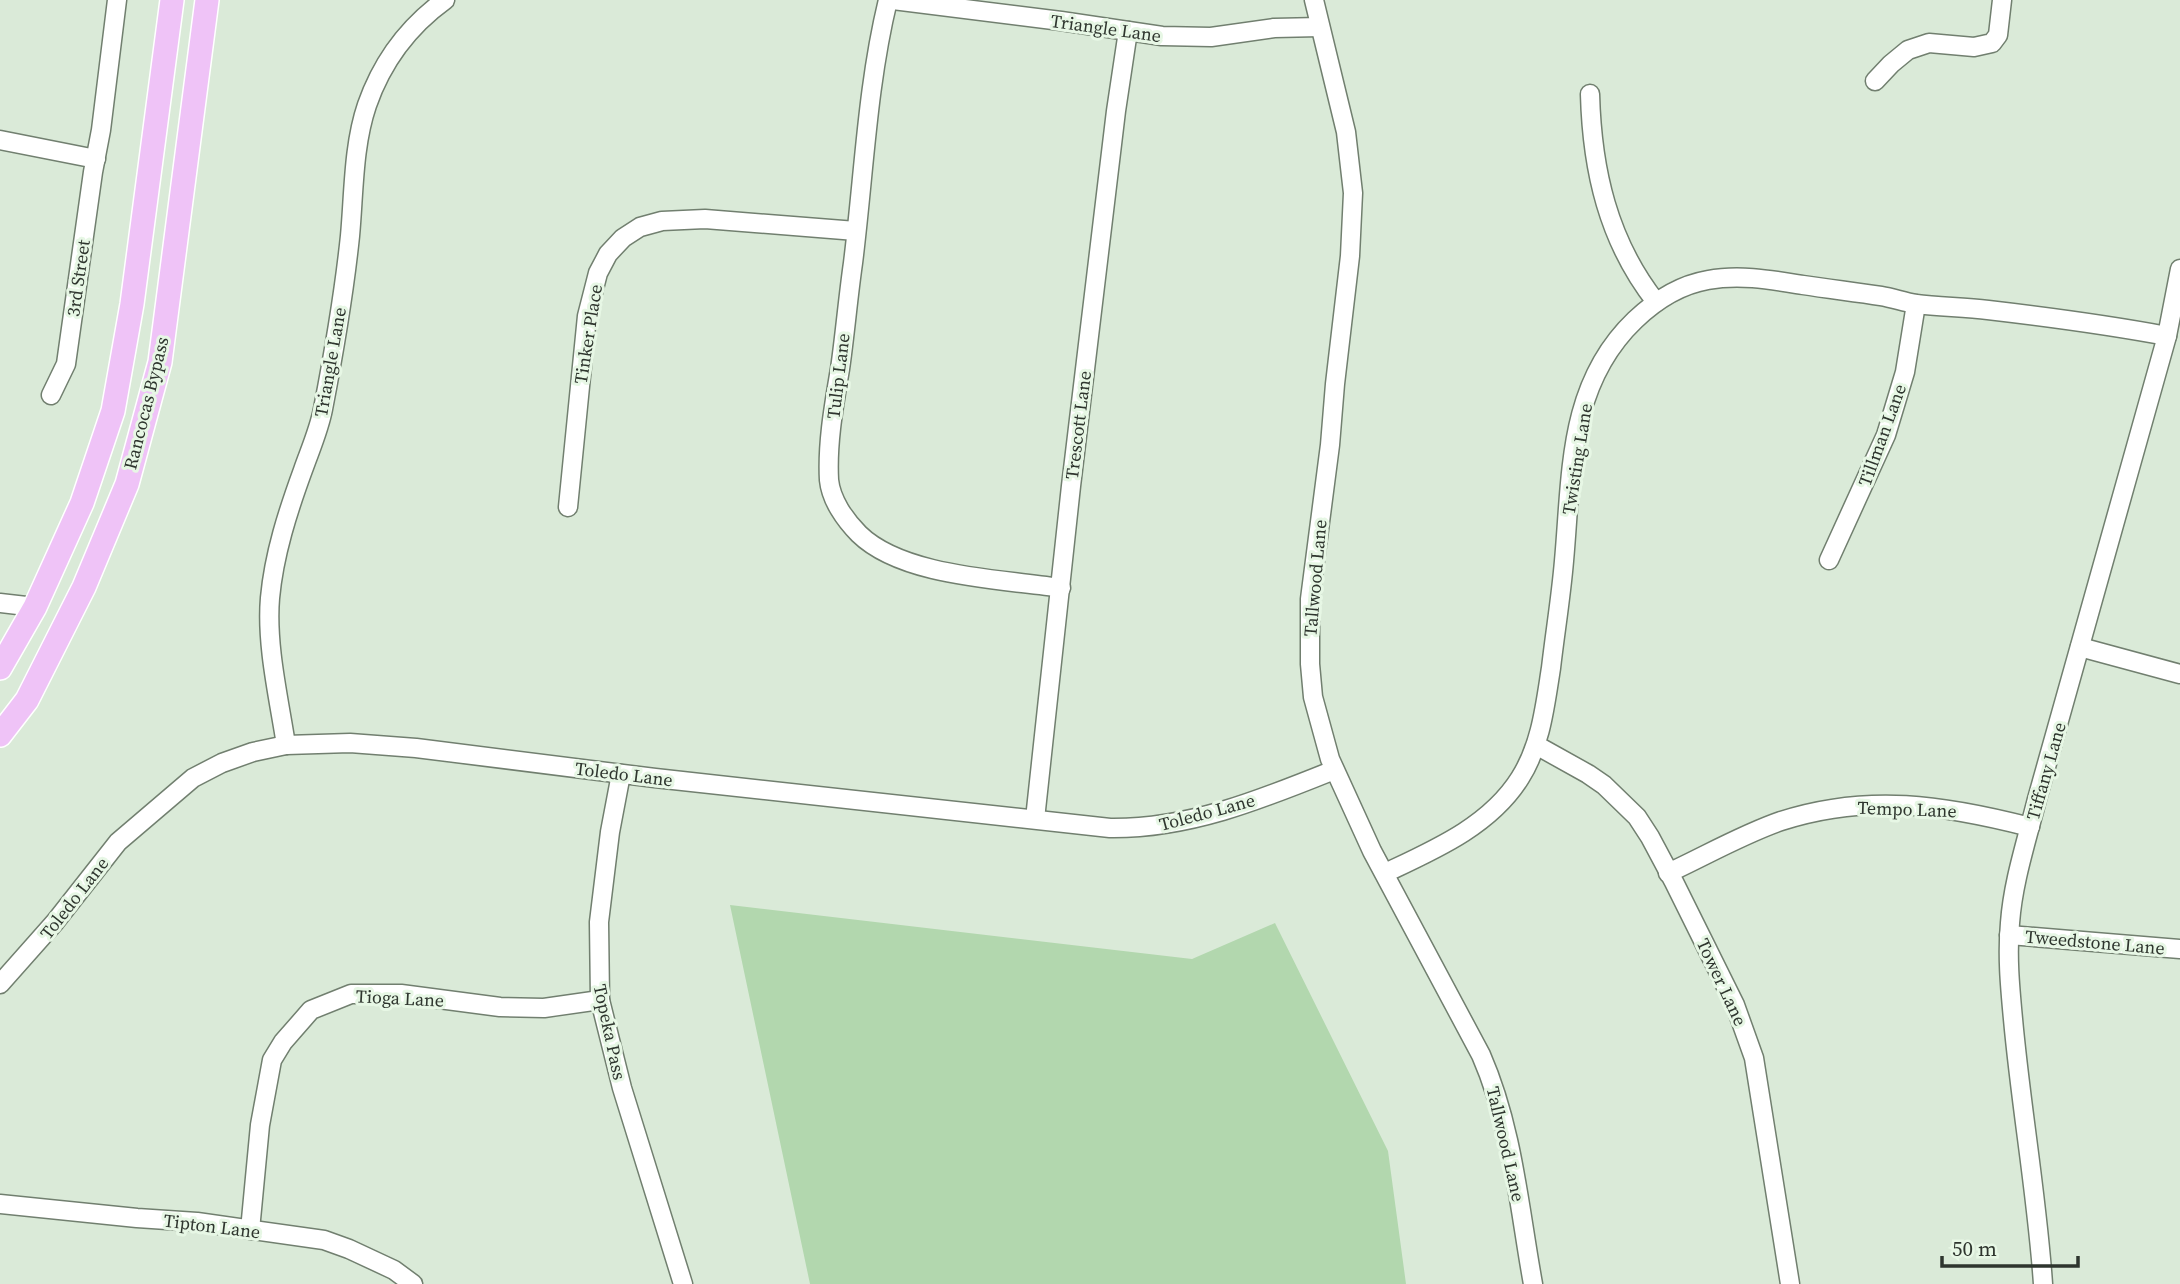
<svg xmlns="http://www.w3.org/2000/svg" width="2180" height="1284" font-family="'Source Serif 4',serif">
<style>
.green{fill:#b2d7ae}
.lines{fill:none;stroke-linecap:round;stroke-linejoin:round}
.minor-casing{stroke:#717f6f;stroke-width:21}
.major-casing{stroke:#fff;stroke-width:26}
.minor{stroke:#fff;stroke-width:18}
.major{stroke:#efc3f7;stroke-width:23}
.labels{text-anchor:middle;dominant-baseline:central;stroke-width:6;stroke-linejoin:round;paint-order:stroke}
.street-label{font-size:18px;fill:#2e352e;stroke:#e7f7e5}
</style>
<rect width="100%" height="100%" fill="#daead8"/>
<path class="green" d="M730,905L1192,959L1275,923L1388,1151L1406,1284H810Z"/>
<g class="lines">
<g class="minor-casing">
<g id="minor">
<path d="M888,0C867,86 864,175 853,263C848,298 845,334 840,369C834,405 827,443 829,480C831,500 845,520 859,534C903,577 1002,579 1061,588"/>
<path d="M893,0L1061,21L1162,36L1211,37L1274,28L1320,27"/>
<path d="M1314,0L1346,132L1353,193L1350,256L1335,384L1330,445L1310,599V664L1313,697L1330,759L1372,851L1481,1055C1513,1128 1519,1207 1533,1284"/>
<path d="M1875,81L1891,64L1908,50L1929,43L1974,47L1992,43L1998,35L2002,0"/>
<path d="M1590,94C1592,170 1608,241 1656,302"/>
<path d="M0,140L96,159"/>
<path d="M51,395L66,364L93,172L101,130L117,0"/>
<path d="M568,507L587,316L598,273L608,254L623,238L640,227L662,221L705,219L856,231"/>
<path d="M1829,560L1886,435L1905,372L1916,304"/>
<path d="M0,603L35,607"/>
<path d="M2080,647L2180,674"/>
<path d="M286,745C279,699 266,645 270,598C274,554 288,511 303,470C310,450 319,430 323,409C334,352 344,294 350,236C354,193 353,146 367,105C382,62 409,26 445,0"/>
<path d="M1536,745L1588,774L1604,785L1637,817L1650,837L1674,882L1735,1005L1754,1058L1790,1284"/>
<path d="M621,774L610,832L599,922L600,1000L622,1088L683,1284"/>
<path d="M1035,819L1071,486L1116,111L1128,31"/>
<path d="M1385,873C1434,850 1490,826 1520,778C1541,745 1545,706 1551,668C1555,633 1561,597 1564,561C1572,474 1567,385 1635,320C1656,300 1679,285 1708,280C1740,274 1772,280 1803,285C1829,289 1855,292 1881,296C1893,298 1904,302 1916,304C1940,307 1964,307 1988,310C2048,317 2108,325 2167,336"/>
<path d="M1668,873C1705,856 1743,834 1781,821C1868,793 1944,805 2030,827"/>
<path d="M2009,935L2180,949"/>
<path d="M0,984L55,922L118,842L193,778L222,763L253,752L286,745L350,743L416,748L655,778L1110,828C1189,829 1262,799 1334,770"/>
<path d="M0,1204L137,1218L197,1222L324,1240L349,1249L394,1270L413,1284"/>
<path d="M250,1230L260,1125L272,1060L283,1042L311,1010L351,994H401L500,1007L544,1008L600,1000"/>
<path d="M2043,1284C2037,1195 2021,1108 2013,1019C2010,987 2007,956 2010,923C2013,881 2027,840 2037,799L2167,336L2180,269"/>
</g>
</g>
<g class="major-casing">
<g id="major">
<path d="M0,668L35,607L82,503L113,411L132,304L172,0"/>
<path d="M0,735L27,700L84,587L127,484L160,362L207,0"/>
</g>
</g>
<use href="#minor" class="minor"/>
<use href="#major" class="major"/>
</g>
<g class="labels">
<g class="street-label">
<text transform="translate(1106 28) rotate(8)">Triangle Lane</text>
<text transform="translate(78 278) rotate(-82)">3rd Street</text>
<text transform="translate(588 334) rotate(-81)">Tinker Place</text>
<text transform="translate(330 362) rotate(-80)">Triangle Lane</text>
<text transform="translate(838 376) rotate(-83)">Tulip Lane</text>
<text transform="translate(146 403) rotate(-76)">Rancocas Bypass</text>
<text transform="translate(1078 425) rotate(-83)">Trescott Lane</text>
<text transform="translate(1882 435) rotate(-70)">Tillman Lane</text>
<text transform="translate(1577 459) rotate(-81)">Twisting Lane</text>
<text transform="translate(1315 578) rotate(-85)">Tallwood Lane</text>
<text transform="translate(2046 771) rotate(-74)">Tiffany Lane</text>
<text transform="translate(624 774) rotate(7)">Toledo Lane</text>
<text transform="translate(1907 809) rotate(2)">Tempo Lane</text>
<text transform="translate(1207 812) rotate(-15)">Toledo Lane</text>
<text transform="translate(74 898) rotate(-52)">Toledo Lane</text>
<text transform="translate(2095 942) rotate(5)">Tweedstone Lane</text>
<text transform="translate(1722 982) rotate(65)">Tower Lane</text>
<text transform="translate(400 998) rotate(3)">Tioga Lane</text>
<text transform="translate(610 1032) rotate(78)">Topeka Pass</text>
<text transform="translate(1506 1144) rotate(77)">Tallwood Lane</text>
<text transform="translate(212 1226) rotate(7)">Tipton Lane</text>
</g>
</g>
<path d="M1942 1256v10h136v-10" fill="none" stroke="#2e352e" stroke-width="3.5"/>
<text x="1952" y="1256" font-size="21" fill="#2e352e" stroke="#e7f7e5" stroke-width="5" paint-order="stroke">50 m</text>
</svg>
